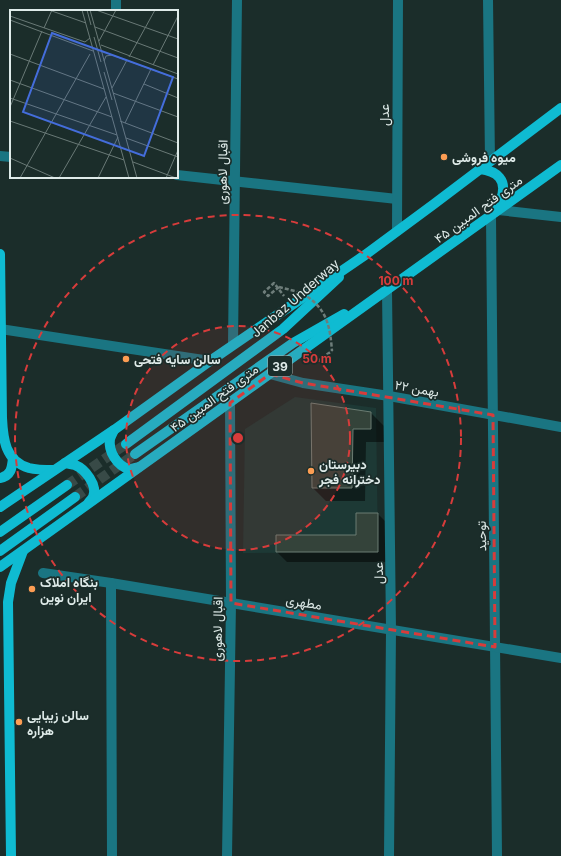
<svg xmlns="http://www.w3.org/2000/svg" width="561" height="856" font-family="Inter,Vazirmatn,sans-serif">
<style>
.built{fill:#1d3935}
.shadow{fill:#0007}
.building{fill:#34433a;stroke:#6b7c72}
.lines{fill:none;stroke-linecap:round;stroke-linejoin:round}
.major-tunnel{stroke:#384a47;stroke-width:10;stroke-dasharray:10 5;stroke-linecap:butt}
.path{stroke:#6e7d7a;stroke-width:2.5;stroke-dasharray:4 2;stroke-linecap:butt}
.minor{stroke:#1a7582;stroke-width:10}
.major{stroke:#0fbbd2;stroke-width:10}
.path-bridge{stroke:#6e7d7a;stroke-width:2.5;stroke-dasharray:4 2;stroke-linecap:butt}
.marked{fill:none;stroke:#d73c3b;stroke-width:3;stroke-dasharray:8 5;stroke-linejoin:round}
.ring{fill:none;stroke:#d73c3b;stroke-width:2;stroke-dasharray:7 5}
.poi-dot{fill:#fc9d53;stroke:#1b2d2a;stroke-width:1.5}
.labels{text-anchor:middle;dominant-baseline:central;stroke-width:3.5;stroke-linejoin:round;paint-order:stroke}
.shield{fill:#1b2d2a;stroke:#a4b2b0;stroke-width:1}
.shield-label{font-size:12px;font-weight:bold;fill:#dfebe9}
.street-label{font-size:13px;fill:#dfebe9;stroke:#1b2d2a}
.poi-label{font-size:13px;font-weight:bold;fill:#dfebe9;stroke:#1b2d2a;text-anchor:start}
.inset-road{fill:none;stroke:#697976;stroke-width:1}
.view{fill:#446ddb;fill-opacity:0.15;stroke:#446ddb;stroke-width:2}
.inset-edge{fill:none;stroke:#dfebe9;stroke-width:2}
.centre{fill:#d73c3b;stroke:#1b2d2a;stroke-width:2}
.ring-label{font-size:12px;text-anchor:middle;font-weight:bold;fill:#d73c3b;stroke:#1b2d2a;stroke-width:3.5;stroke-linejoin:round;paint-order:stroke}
</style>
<rect width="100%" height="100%" fill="#1b2d2a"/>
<path class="built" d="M295,397L376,408L378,552L243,553L245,429Z"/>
<g class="shadow">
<path d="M312,404L371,413L384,426V442H366L365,501H326L313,488Z"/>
<path d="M378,514L388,524V562H287L277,552L357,536Z"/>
</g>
<g class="building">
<path d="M311,403L371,412V429H353L352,488H312Z"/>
<path d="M356,513H378V552H276V535H356Z"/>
</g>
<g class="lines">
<g class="major-tunnel">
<path d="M67,485L126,444"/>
<path d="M75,497L135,454"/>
</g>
<g class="path">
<path d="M279,287L268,296L264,292L274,283L284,296"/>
<path d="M313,356L317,361L332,351"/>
</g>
<g class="minor">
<path d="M488,0L490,161"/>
<path d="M116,11V0"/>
<path d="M0,156L11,157"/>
<path d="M177,175L397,199"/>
<path d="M498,210L561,217"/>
<path d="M491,216L497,856"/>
<path d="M397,231L398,0"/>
<path d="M387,290L391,630L389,856"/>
<path d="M0,329L210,361"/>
<path d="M233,344L237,0"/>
<path d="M270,374L303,383L389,396L561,427"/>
<path d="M43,573L111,583L561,658"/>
<path d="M111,583L112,856"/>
<path d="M227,856L231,603L230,403"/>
</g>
<g class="major">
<path d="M480,169C497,171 508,180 501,199C499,203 495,208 493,212"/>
<path d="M0,254L2,418C3,439 5,461 29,468C37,470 46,470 54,470"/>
<path d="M114,430C113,432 111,436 110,439C108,451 117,466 129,469C132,469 135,468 139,467"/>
<path d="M126,444L283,329L339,277"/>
<path d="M135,454L293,343L344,314"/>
<path d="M65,463C68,464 72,464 75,465C85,469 98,485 93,497C92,499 91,500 89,502"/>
<path d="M0,478C11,476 12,468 13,458"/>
<path d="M0,507L114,430L210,361L365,255L434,204L561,108"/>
<path d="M0,532L67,485"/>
<path d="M0,551L75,497"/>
<path d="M0,567L561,165"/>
<path d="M11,856L8,602L11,583L23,551"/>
</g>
<path class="path-bridge" d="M279,287C287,289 296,291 303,294C327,308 330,326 332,351"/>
</g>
<path class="marked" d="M270,374L303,383L493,415L495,647L231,603L230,403Z"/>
<circle cx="238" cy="438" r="112" fill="#d73c3b" fill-opacity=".12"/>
<g class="ring">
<circle cx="238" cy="438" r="112"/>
<circle cx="238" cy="438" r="223"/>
</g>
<g class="poi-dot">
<circle cx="444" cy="157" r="4"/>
<circle cx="126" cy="359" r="4"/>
<circle cx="311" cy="471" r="4"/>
<circle cx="32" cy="589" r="4"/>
<circle cx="19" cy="722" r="4"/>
</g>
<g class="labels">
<rect class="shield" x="268" y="356" width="24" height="20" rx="3"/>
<g class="shield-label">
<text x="280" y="366">39</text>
</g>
<g class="street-label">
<text transform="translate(384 115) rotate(-90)">عدل</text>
<text transform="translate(222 172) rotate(-89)">اقبال لاهوری</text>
<text transform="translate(478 209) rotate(-36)">۴۵ متری فتح المبین</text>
<text transform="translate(295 298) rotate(-41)">Janbaz Underway</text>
<text transform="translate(417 388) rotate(10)">۲۲ بهمن</text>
<text transform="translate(214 398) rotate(-36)">۴۵ متری فتح المبین</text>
<text transform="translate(481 536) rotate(-91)">توحید</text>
<text transform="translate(378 573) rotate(-91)">عدل</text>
<text transform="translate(304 602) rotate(9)">مطهری</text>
<text transform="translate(217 629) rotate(-89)">اقبال لاهوری</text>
</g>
<g class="poi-label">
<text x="452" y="157">میوه فروشی</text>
<text x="134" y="359">سالن سایه فتحی</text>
<text x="319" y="464">دبیرستان<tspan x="319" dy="15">دخترانه فجر</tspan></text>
<text x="40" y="582">بنگاه املاک<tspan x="40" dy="15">ایران نوین</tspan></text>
<text x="27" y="715">سالن زیبایی<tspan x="27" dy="15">هزاره</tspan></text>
</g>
</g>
<g transform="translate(10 10)">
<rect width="168" height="168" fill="#1b2d2a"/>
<path class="inset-road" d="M39,0L76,13M72,0L119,168M77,0L81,15M80,0L127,168M86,0L168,29M0,6L75,32L80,28M0,10L83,41M85,17L168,48M34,18L42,0M84,27L91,52M89,31L106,0M91,35L168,64M0,44L94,79M119,47L145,0M94,51L96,46L102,45L168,69M143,55L168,6M94,62L102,90M0,70L102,107M134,74L168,88M102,78L117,50M103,83L168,107M0,88L107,125M0,97L32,21M0,111L114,150M110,111L168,133M115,113L141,59M116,128L168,147M0,148L45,168M123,152L166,168M10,168L80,44M49,168L96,87M88,168L108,127M156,168L168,140"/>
<path class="view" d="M42,23L163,67L134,146L13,102Z"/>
<rect width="168" height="168" class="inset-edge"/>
</g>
<circle cx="238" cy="438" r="6" class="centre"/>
<g class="ring-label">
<text x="396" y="285">100 m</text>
<text x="317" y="363">50 m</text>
</g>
</svg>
